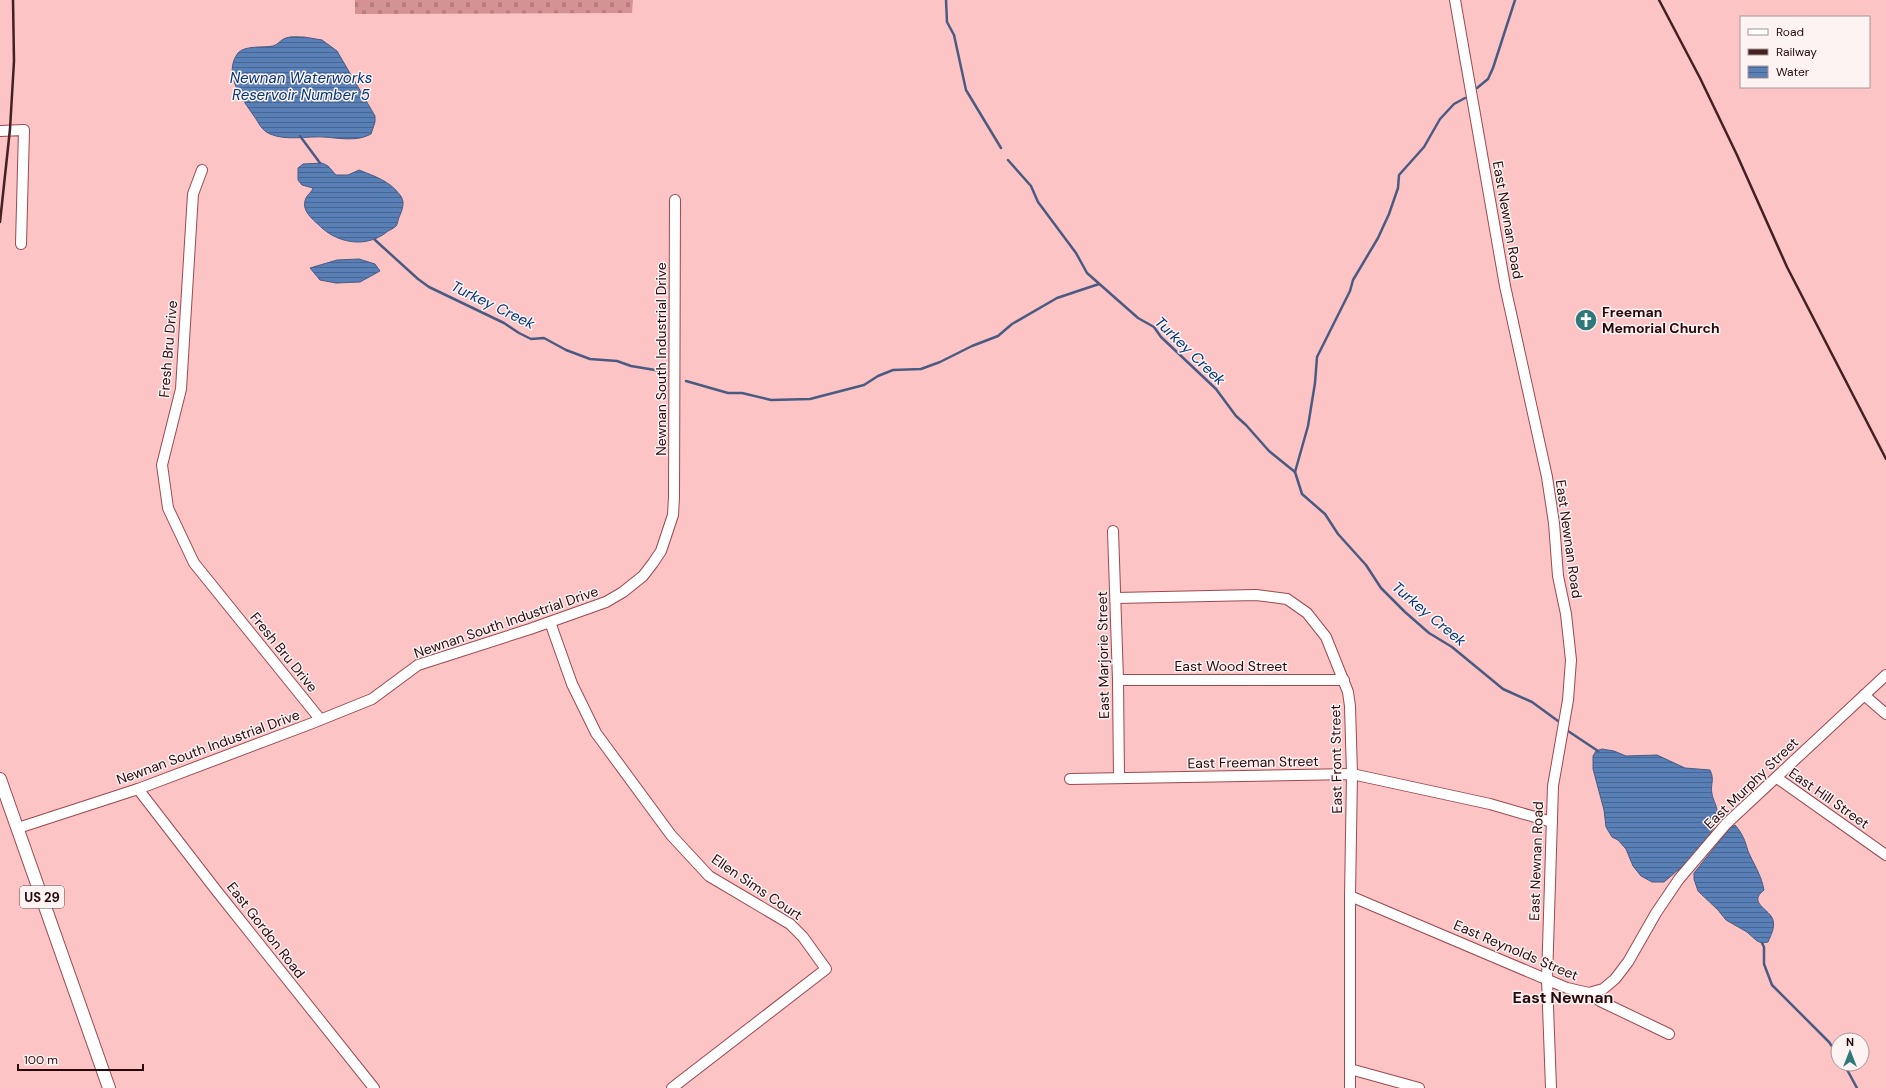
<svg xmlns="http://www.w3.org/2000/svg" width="1886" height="1088" font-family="'DM Sans',sans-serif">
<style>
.cemetery{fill:url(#cemetery-stones)}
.water{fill:url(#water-rules);stroke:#4a5b83}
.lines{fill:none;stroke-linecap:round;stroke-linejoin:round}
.stream{stroke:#4a5b83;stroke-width:2.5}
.minor-casing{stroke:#9a494f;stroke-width:12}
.major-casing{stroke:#9a494f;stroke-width:14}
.minor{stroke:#fff;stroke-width:10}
.major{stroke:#fff;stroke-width:12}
.rail{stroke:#432022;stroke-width:2.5}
.labels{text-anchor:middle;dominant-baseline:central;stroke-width:3;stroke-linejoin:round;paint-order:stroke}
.shield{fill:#fdf3f3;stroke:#684e51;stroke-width:1}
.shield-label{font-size:13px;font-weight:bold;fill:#28080b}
.street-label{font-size:14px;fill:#28080b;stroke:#fdf3f3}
.poi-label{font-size:14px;font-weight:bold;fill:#28080b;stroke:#fdf3f3;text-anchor:start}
.water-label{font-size:15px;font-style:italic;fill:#00367a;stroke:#fdf3f3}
.quarter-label{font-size:16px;font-weight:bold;fill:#28080b;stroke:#fdf3f3}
</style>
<defs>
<pattern id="cemetery-stones" width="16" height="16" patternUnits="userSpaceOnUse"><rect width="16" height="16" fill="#d59294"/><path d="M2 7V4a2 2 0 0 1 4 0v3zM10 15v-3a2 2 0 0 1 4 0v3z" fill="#b77c7e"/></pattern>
<pattern id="water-rules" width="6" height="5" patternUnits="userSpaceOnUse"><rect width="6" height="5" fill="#587fb6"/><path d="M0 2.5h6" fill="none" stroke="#496692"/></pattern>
</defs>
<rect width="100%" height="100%" fill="#fdc4c5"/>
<path class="cemetery" d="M355,0H633L632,13L355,14Z"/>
<g class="water">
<path d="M304,37L322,40L337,51L375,116V122L371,134C357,142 339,138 324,137C307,136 286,141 270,134C261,130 259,123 254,116C243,100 222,74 238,53C245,45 263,48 273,46C278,45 281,39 286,38C291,36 298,37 304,37Z"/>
<path d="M322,163L328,166L336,175H348L359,170C374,176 390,181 400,195C405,201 403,208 400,215C398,218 398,224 396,226C394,228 390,230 388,231C368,248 340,244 322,228C314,220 300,211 306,198C308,194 312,192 313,188L302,185L298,180V168L303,164Z"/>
<path d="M359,259L375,264L380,271L360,282L336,283L320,280L310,268L337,260Z"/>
<path d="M1602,749L1614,751L1626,756L1657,755L1685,768L1710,770C1715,780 1710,784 1712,794C1713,801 1718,806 1717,815C1714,840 1683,866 1664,882H1652L1641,876L1633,866L1626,849L1618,840L1612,837L1606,827L1604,810L1593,769V756L1596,751Z"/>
<path d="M1735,825C1743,834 1745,841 1748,851C1754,865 1761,874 1764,890C1747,903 1770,909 1773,920C1775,928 1771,935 1768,942L1762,943L1757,941L1747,932L1726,920L1718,910L1698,891L1694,879V873L1730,828Z"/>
</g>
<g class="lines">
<g class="stream">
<path d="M946,0L947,22L954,35L966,90L1001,148"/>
<path d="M1477,88L1488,79L1493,68L1515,0"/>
<path d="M300,136L320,163"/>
<path d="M1008,160L1031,186L1038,202L1076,253L1087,273L1138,318L1154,327L1161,337L1216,389L1236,416L1246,425L1269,451L1295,472L1302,494L1325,514L1338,534L1366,565L1381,588L1405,612L1429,633L1452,647L1503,689L1532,702L1558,721"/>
<path d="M375,240L418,279L429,287L504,323L519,333L531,339L544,338L566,350L590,359L617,361L631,366L661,371"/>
<path d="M686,381L728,393H742L771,400L810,399L864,385L878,376L893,370L921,369L940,362L972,346L998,336L1012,324L1057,298L1099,284"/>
<path d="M1295,472L1308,426L1315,383L1317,357L1350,291L1353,280L1378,238L1389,214L1398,188L1399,175L1424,147L1440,119L1454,104L1465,98"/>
<path d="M1568,731L1598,751"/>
<path d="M1762,943L1764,947V964L1772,985L1829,1042L1838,1055"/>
<path d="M1844,1064L1857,1088"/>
</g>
<g class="minor-casing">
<g id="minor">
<path d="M1455,0L1505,286L1547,477L1554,523L1558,576L1566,614L1571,660L1568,700L1553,786L1547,979L1551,1088"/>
<path d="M0,131L24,130L21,244"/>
<path d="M202,170L193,194L181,389L162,465L168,508L194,563L320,719"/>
<path d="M1113,531L1118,680L1119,778"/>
<path d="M1116,598L1256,595L1287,599L1307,613L1326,637L1348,692L1350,706L1352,774L1350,896V1088"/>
<path d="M550,622L572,684L596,733L671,835L709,876L790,924L803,937L826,969L672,1088"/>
<path d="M1118,680H1344"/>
<path d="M1864,695L1886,714"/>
<path d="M1777,778L1886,855"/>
<path d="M1070,779L1352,774L1490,804L1552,822"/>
<path d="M138,789L216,890L374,1088"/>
<path d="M18,828L138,789L310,724L372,699L418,665L530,629L606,602L623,592L643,576L653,563L661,551L673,515L674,497L675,200"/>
<path d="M1350,896L1567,988L1589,993L1600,1001L1669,1034"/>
<path d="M1589,993L1603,989L1615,979L1628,962L1656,913L1679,879L1726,824L1886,675"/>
<path d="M1350,1069L1419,1088"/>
</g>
</g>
<g class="major-casing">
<path id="major" d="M0,779L109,1088"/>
</g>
<use href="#minor" class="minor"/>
<use href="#major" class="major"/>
<g class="rail">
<path d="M1659,0L1700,78L1737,155L1787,267L1886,459"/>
<path d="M0,222L10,129L14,61L13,0"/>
</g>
</g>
<defs>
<g id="church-disc" transform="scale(1.15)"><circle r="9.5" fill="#2f797a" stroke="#fdf3f3"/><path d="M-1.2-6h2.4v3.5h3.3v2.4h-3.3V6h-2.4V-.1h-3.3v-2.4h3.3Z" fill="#fff"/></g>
</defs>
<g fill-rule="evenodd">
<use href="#church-disc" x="1586" y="320"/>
</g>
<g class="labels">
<rect class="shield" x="20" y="886" width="44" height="22" rx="3"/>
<g class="shield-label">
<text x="42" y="897">US 29</text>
</g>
<g class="street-label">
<text transform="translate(1508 220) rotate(80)">East Newnan Road</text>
<text transform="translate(168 349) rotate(-85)">Fresh Bru Drive</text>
<text transform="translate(661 359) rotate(-90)">Newnan South Industrial Drive</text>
<text transform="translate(1569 539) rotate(82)">East Newnan Road</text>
<text transform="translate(506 622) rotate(-19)">Newnan South Industrial Drive</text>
<text transform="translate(284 652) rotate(51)">Fresh Bru Drive</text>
<text transform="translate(1103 655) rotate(-91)">East Marjorie Street</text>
<text x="1231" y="666">East Wood Street</text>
<text transform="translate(208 747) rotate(-20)">Newnan South Industrial Drive</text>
<text transform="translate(1336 759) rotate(-91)">East Front Street</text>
<text transform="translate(1253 762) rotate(-1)">East Freeman Street</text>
<text transform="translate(1751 783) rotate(-44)">East Murphy Street</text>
<text transform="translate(1829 798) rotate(35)">East Hill Street</text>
<text transform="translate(1536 861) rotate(-88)">East Newnan Road</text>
<text transform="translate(757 887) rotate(34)">Ellen Sims Court</text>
<text transform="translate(266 930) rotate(52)">East Gordon Road</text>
<text transform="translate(1516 950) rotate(23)">East Reynolds Street</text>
</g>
<g class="poi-label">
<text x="1602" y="312">Freeman<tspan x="1602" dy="16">Memorial Church</tspan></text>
</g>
<g class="water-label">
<text x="301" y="78">Newnan Waterworks<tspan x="301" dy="17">Reservoir Number 5</tspan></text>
<text transform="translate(493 305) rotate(26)">Turkey Creek</text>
<text transform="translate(1190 351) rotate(44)">Turkey Creek</text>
<text transform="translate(1429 614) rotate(40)">Turkey Creek</text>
</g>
<g class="quarter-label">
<text x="1563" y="997">East Newnan</text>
</g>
</g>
<rect x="1740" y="16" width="130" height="72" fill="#fdf3f3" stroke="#a89596"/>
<rect x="1748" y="29" width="20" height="6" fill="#ffffff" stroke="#a89596"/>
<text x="1776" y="36" font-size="12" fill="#28080b">Road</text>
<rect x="1748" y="49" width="20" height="6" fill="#432022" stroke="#a89596"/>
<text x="1776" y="56" font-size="12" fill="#28080b">Railway</text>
<rect x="1748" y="66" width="20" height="12" fill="url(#water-rules)" stroke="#a89596"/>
<text x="1776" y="76" font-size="12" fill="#28080b">Water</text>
<g transform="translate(1850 1052)"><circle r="19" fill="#fdf3f3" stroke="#a89596"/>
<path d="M0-3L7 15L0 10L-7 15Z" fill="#2f797a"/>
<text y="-6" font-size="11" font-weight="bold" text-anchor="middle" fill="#28080b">N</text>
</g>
<path d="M18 1064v6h125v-6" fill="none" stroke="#28080b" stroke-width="2"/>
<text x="24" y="1064" font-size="12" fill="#28080b" stroke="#fdf3f3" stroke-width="3" paint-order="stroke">100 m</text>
</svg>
